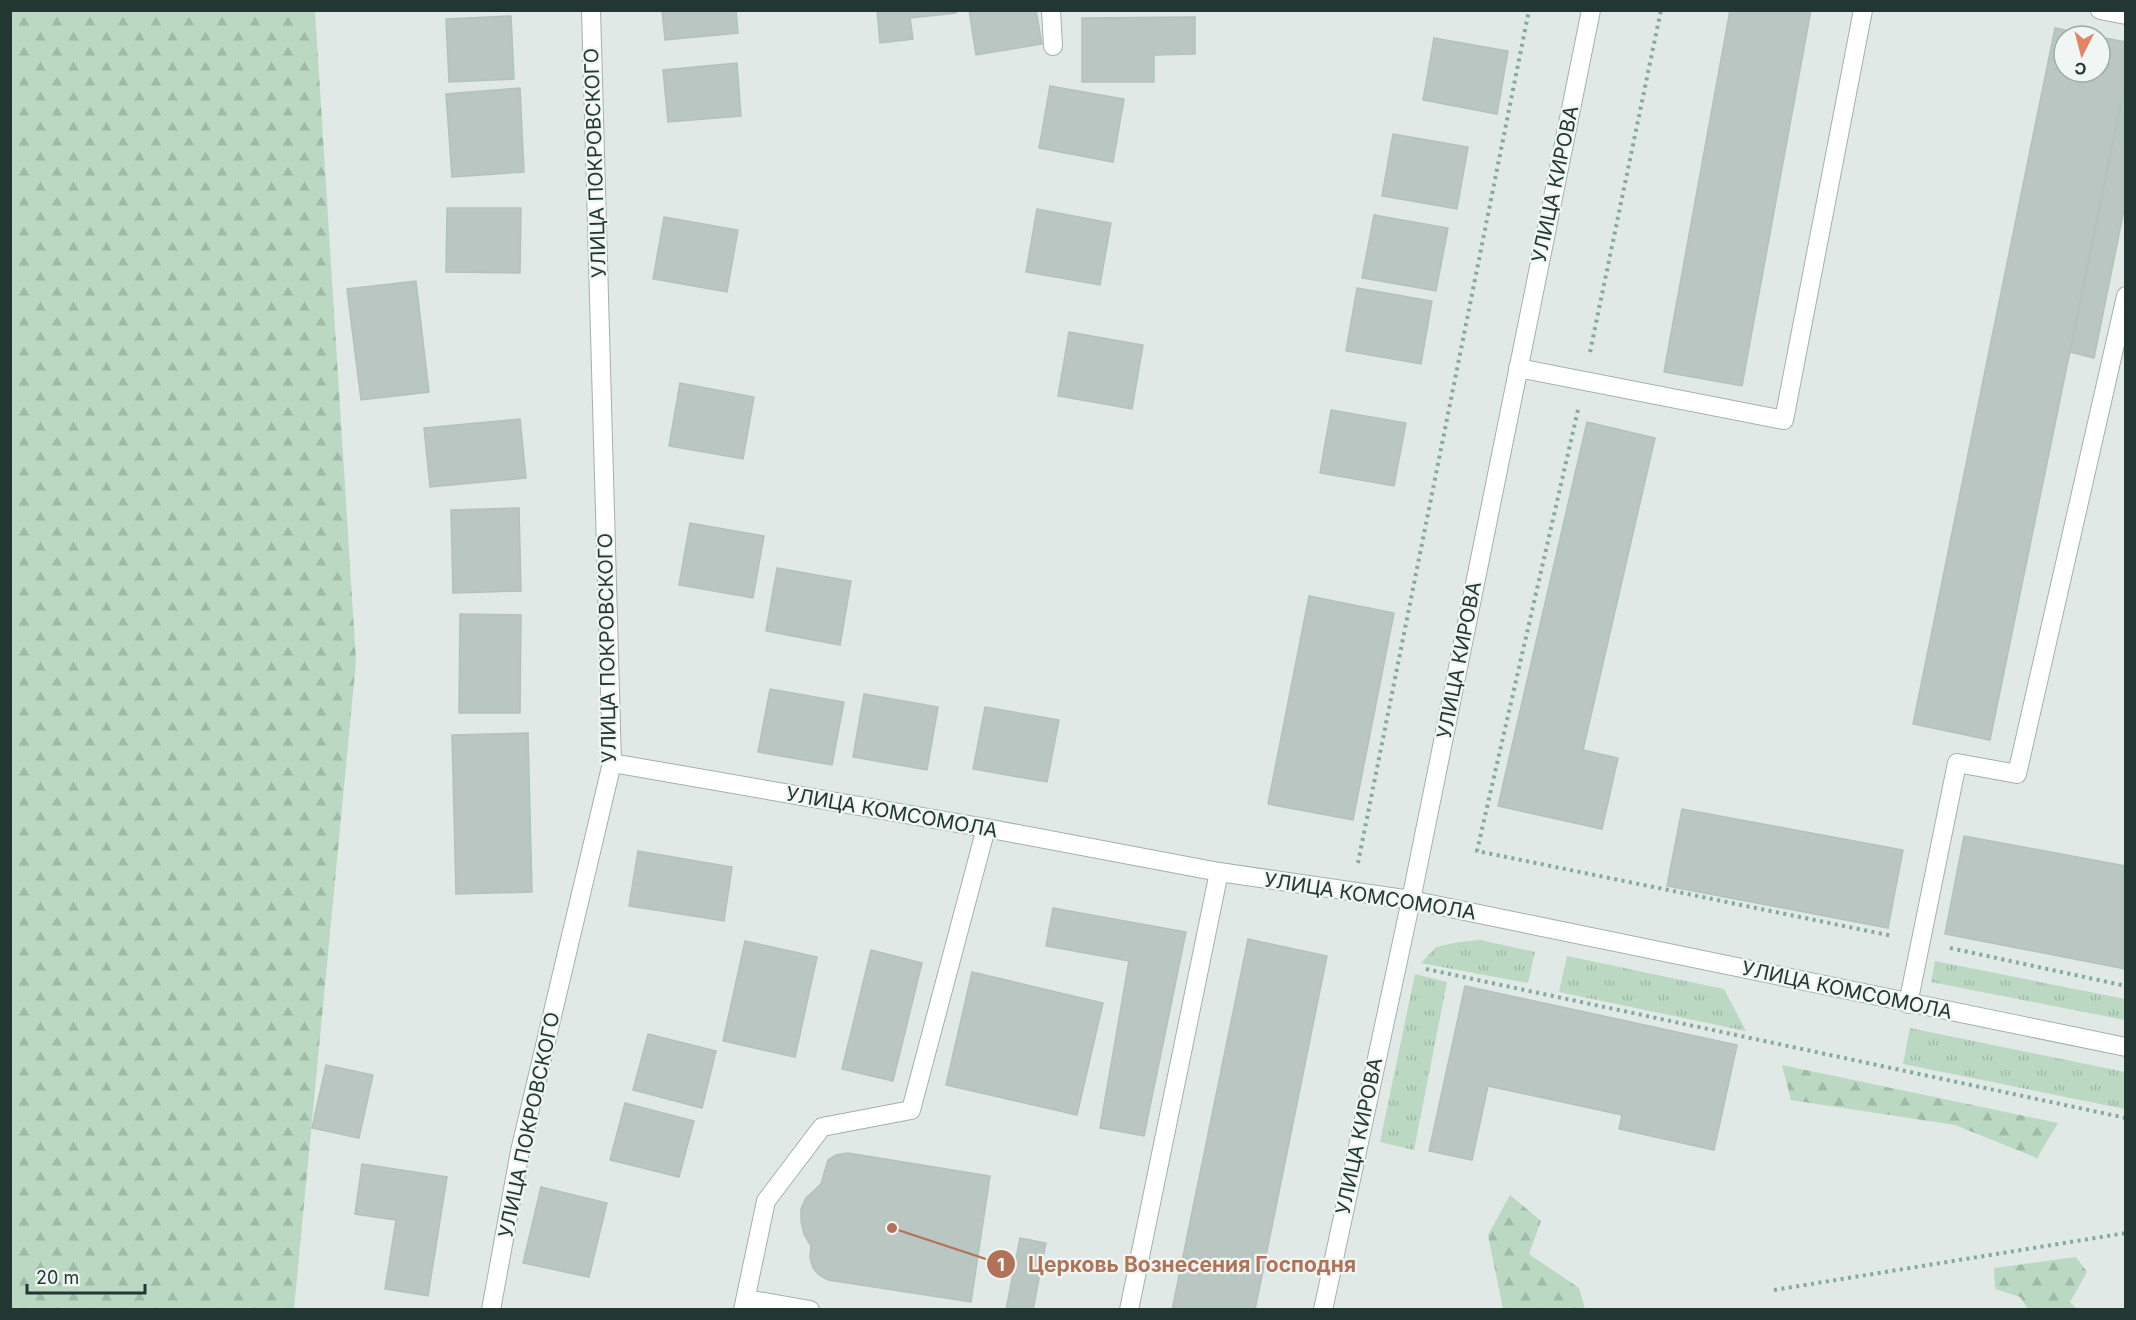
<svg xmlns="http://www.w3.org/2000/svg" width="2136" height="1320" font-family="Inter,sans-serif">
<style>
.grass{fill:url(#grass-tufts)}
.forest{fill:url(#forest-firs)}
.building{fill:#b9c6c1;stroke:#b3c2bc;stroke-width:1.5}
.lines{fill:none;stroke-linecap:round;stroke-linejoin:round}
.service-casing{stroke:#a4b0ac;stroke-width:20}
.minor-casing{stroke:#a4b0ac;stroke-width:20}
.path{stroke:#84a99e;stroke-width:4;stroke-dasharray:3 4.5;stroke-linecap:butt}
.service{stroke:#fff;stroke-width:18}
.minor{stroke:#fff;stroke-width:18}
.labels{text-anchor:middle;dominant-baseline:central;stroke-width:4.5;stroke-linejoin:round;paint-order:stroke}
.street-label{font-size:20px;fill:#233732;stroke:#f0f6f3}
.leader{fill:none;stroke:#b27258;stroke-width:2}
.callout-dot{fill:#b27258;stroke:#f0f6f3;stroke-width:2}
.mark-label{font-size:18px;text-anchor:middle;font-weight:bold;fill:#fff}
.callout-label{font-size:21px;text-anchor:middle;font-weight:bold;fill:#b27258;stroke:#f0f6f3;stroke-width:4.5;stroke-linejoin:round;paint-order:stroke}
</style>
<defs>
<pattern id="grass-tufts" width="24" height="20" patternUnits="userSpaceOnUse" patternTransform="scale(1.5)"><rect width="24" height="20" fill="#bbd8c3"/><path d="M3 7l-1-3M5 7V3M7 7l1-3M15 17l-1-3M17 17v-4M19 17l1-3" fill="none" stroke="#a0baa8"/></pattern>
<pattern id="forest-firs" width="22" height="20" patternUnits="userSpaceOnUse" patternTransform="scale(1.5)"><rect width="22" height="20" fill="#bbd8c3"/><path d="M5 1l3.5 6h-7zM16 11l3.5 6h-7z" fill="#a0baa8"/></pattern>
</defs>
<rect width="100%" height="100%" fill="#e0e9e5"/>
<g class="grass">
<path d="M1480,940L1535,952L1528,983L1421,963L1436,947L1459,942Z"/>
<path d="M1567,956L1724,989L1746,1031L1559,992Z"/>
<path d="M1935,961L2125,999V1020L1931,982Z"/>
<path d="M1415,974L1447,982L1414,1150L1380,1142Z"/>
<path d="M1910,1028L2125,1072V1109L1903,1064Z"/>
</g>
<g class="forest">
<path d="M10,11H315L356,661L294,1309H11Z"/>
<path d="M1782,1065L2058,1123L2037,1158L1955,1125L1791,1100Z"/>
<path d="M1510,1195L1541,1221L1529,1254L1579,1288L1585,1309H1503L1488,1235Z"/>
<path d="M2076,1257L2087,1272L2070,1302L2077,1309H2028L2020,1297L1995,1289L1994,1268Z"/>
</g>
<g class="building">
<path d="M662,10H736L738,33L665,40Z"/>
<path d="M877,10H956V13L910,18L913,39L880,43Z"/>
<path d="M969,10H1036L1042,44L976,55Z"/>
<path d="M1730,10H1811L1742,386L1664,372Z"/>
<path d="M511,16L514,79L449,82L446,19Z"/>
<path d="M1195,17V54L1154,55V82H1082V18Z"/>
<path d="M2055,28L2096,36H2064V72H2100V37L2126,42V79L1990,740L1913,724Z"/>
<path d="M1434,38L1508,51L1497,114L1423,100Z"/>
<path d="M737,63L741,116L668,122L663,70Z"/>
<path d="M2126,79V200L2094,358L2070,352Z"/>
<path d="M1050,86L1124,99L1113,162L1039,148Z"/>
<path d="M520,88L524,172L452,177L446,94Z"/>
<path d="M1393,134L1468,147L1457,209L1382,196Z"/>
<path d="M447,208H521L520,273L446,272Z"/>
<path d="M1037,209L1111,223L1100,285L1026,272Z"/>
<path d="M1374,215L1448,228L1436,291L1362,278Z"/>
<path d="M664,217L738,230L727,292L653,279Z"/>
<path d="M416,281L429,392L361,400L347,289Z"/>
<path d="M1357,288L1432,301L1421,364L1346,351Z"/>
<path d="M1069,332L1143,345L1132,409L1058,396Z"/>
<path d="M680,383L754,397L743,459L669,446Z"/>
<path d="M1331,410L1406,423L1394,486L1320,473Z"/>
<path d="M520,419L526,478L430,487L424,428Z"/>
<path d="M1587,422L1655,438L1583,750L1618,758L1602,829L1498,806Z"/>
<path d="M519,508L521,591L453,593L451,510Z"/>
<path d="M690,523L764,536L753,598L679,585Z"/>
<path d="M777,568L851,581L840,645L766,631Z"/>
<path d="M1309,596L1394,613L1353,820L1268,804Z"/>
<path d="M460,614L521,615L520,713H459Z"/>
<path d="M770,689L844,702L832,765L758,752Z"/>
<path d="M864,694L938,707L927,770L853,757Z"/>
<path d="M985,707L1059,720L1047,782L973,769Z"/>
<path d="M528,733L532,892L456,894L452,735Z"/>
<path d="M1682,809L1903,850L1888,928L1667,886Z"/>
<path d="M1964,836L2126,866V969L1945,934Z"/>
<path d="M638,851L732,867L724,921L629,906Z"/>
<path d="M1053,908L1186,932L1144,1136L1100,1128L1129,961L1046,946Z"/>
<path d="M1248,939L1327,956L1255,1310H1172Z"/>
<path d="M745,941L817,957L795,1057L723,1041Z"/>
<path d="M871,950L922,963L893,1081L842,1069Z"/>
<path d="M972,972L1103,1003L1077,1115L946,1085Z"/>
<path d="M1465,986L1737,1045L1714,1150L1619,1129L1622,1115L1488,1086L1472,1160L1429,1151Z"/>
<path d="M648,1034L716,1051L702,1108L633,1090Z"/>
<path d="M326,1065L373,1075L359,1138L312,1128Z"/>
<path d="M625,1103L694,1121L679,1177L610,1160Z"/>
<path d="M848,1153L990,1176L971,1302L828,1280L819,1275L813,1268L810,1258L811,1246L804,1234L801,1221V1209L806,1198L821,1184L828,1160L836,1155Z"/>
<path d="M362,1164L447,1177L428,1296L385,1289L396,1220L355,1214Z"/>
<path d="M541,1187L607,1203L589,1277L523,1263Z"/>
<path d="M1020,1238L1046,1243L1033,1310H1006Z"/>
</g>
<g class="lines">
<g class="service-casing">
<g id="service">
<path d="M1051,10L1053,46"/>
<path d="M2100,10L2126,15"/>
<path d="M1518,368L1784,420L1863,10"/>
<path d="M1908,1004L1957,763L2017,774L2126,296"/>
<path d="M746,1299L810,1310"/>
<path d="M743,1310L766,1201L822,1127L911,1110L986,828"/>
<path d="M1129,1310L1219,872"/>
</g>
</g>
<g class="minor-casing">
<g id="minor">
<path d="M612,763L986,828L1219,872L1411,900L2126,1047"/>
<path d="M491,1310L520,1151L612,763L591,10"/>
<path d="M1323,1310L1411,900L1591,10"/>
</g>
</g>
<g class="path">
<path d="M1590,352L1661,10"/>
<path d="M1578,410L1477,851L1893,936"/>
<path d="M1358,863L1529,10"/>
<path d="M1950,948L2126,986"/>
<path d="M1426,969L2126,1118"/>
<path d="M1774,1290L2126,1233"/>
</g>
<use href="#service" class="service"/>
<use href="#minor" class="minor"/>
</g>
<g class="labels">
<g class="street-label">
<text transform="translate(595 163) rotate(-92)">УЛИЦА ПОКРОВСКОГО</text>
<text transform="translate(1555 184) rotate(-78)">УЛИЦА КИРОВА</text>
<text transform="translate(607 648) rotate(-91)">УЛИЦА ПОКРОВСКОГО</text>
<text transform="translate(1459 660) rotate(-79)">УЛИЦА КИРОВА</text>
<text transform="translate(892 812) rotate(10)">УЛИЦА КОМСОМОЛА</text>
<text transform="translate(1370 896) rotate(9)">УЛИЦА КОМСОМОЛА</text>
<text transform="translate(1847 990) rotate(12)">УЛИЦА КОМСОМОЛА</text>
<text transform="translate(529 1125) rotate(-78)">УЛИЦА ПОКРОВСКОГО</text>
<text transform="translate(1359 1136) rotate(-78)">УЛИЦА КИРОВА</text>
</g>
</g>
<path class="leader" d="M892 1228L1001 1264"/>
<g class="callout-dot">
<circle cx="892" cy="1228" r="6"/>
<circle cx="1001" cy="1264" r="15"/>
</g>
<g class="mark-label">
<text x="1001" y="1271">1</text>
</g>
<g class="callout-label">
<text x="1192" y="1272">Церковь Вознесения Господня</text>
</g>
<rect width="2136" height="1320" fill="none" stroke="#233732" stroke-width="24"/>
<g transform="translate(2082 54) rotate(186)"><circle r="28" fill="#f0f6f3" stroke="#9eaaa6" stroke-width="1.5"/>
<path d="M0-4.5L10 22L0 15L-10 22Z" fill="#e18565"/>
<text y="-9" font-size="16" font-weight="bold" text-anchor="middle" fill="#233732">С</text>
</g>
<path d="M27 1284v9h118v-9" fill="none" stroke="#233732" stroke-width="3"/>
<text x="36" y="1284" font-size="18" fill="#233732" stroke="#f0f6f3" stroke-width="4.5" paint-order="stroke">20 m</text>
</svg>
